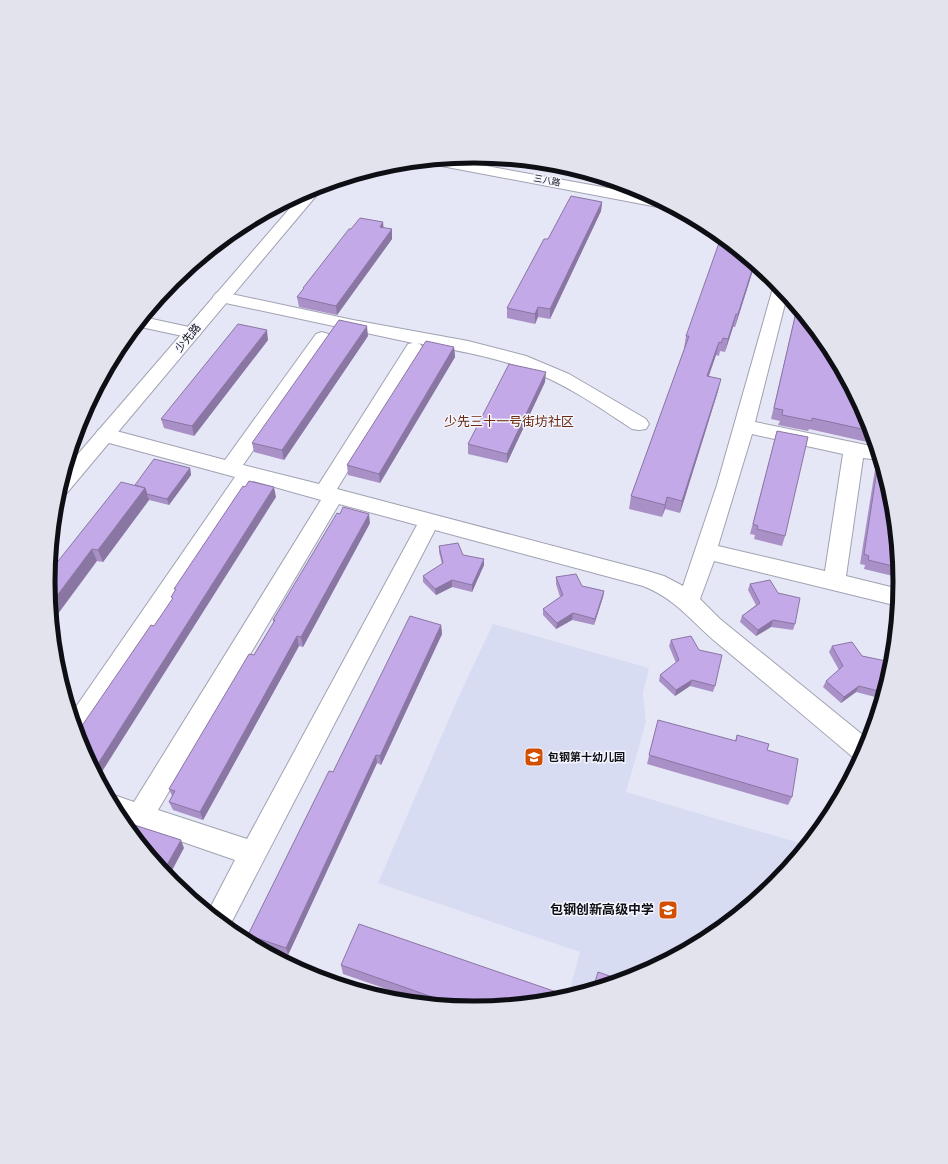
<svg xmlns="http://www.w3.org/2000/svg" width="948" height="1164" font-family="Signika,'Noto Sans SC',sans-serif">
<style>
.built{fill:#d8dcf2}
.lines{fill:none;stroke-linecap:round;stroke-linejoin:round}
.minor-casing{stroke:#a0a2b1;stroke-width:2}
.major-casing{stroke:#a0a2b1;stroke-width:2}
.minor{fill:#fff;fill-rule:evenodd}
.major{fill:#fff;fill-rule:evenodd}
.wall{fill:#a991c8}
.shaded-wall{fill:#8976a2}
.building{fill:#c4a9e8;stroke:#8976a2}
.labels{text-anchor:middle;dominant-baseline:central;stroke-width:3;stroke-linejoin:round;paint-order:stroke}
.far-street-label{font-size:9px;fill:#0e0f14;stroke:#f4f5ff}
.street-label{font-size:11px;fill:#0e0f14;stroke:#f4f5ff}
.poi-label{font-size:11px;font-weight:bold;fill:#0e0f14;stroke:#f4f5ff;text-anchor:start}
.quarter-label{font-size:13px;fill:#6a2a0d;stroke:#f4f5ff}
.near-poi-label{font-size:13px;font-weight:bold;fill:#0e0f14;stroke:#f4f5ff;text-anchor:end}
.rim{fill:none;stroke:#0e0f14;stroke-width:5}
</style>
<rect width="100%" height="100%" fill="#e5e7f7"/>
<path class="built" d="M493,624L649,668L643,693L646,722L626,792L806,845L775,883L710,936L637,976L568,997L580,952L378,883L458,698Z"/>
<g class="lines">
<g class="minor-casing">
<g id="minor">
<path d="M775,284H778L787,296L755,422L876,447L880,460L863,458L846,576L899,589L898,606L714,561L700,599L720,619L869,740L859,760L855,759C809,720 763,681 717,643C691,621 676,599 643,586L435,530L228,929L208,912L235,860L122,821L108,797L114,795L134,802L321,500L253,481L84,735L78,737L71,714L235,477L98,440L95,435L98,430L105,428L225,460L316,334L322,332L328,334L331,338L243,465L319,484L408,344L413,343L216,301L213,297L216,293L222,292L353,320L468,341L526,356L569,374L646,419L649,424L646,429L639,430L632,429C603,410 575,390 543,376C503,358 460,351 417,343L420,344L423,348L337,489L644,570L664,576L683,586L717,485L773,288ZM752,434L843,454L825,571L718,546ZM339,504L417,525L247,839L158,810Z"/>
<path d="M143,317L198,329L201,333L198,337L192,338L136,326Z"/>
</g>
</g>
<g class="major-casing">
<g id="major">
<path d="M447,159L652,196L669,206L663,208L431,164L426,163L424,161Z"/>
<path d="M322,185L324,187L321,190L66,494L57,496L66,468L303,193Z"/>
</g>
</g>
<use href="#minor" class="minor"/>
<use href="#major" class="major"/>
</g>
<g class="wall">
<path d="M602,202L601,211L550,319L538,317L535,324L507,318V308L548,239Z"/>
<path d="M383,222V228L392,229V239L337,315L299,307L297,297L303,290V288L351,229Z"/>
<path d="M733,246L755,264L735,327H733L725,352L720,351L719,356L716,355L709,376L718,391L680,513L665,509L662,517L629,509L631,496L685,348H684L686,336Z"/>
<path d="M797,307L828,346L871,431L867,442L809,429L808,431L778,425L780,421L771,419Z"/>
<path d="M368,336L284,460L254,452L252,443Z"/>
<path d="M268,340L194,436L164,428L161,419Z"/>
<path d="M454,347L455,357L380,483L348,475L347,465Z"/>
<path d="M545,382L507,463L468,454V444Z"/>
<path d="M777,431L785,536L782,546L754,539L755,535L750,534Z"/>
<path d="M879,456L892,499L897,567L893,576L864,569L865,565L860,564L876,463Z"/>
<path d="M190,468L191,475L169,505L149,500L103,562L97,561L55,565L135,485Z"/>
<path d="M370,523L303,647L299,646L203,820L173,810L169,802L172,796L169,789L274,623L273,620Z"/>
<path d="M439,546L463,555L484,565L472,592L452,587L436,595L423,582V576L442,564L439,552Z"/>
<path d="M556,577L582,586L604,591L603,597L594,625L572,620L556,629L543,615V609L560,597L556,584Z"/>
<path d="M750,584L795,624L793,630L771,627L756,636L740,622L742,616L756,605L748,590Z"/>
<path d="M441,625L442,634L381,765L377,763L288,955L251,942L248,935L333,772Z"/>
<path d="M671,640L715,686L713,692L690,686L675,696L659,681L660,675L676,663L669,646Z"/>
<path d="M832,646L882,692L879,698L856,692L841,703L823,687L826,681L839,670L829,652Z"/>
<path d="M658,720L735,741L737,735L792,797L788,805L647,764Z"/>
<path d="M341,965L474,1008L427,1003L343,974Z"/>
</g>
<g class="shaded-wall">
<path d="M602,202L601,211L550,319V309Z"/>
<path d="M383,222L384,232L380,227Z"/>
<path d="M392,229V239L337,315L336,306Z"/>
<path d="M754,264H755L753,270L735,327L738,314Z"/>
<path d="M538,307V317L535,324V314Z"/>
<path d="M736,314L733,327L725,352L728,339Z"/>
<path d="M367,326L368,336L284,460L282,450Z"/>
<path d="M267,330L268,340L194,436L192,426Z"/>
<path d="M719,342L716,355L704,388L707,376Z"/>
<path d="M454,347L455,357L380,483L379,474Z"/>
<path d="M546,372L545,382L507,463V454Z"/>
<path d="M721,379L718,391L680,513L682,501Z"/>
<path d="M190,468L191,475L169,505L167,499Z"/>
<path d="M274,487L276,497L98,778L94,770Z"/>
<path d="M145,488L149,500L103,562L98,550Z"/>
<path d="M667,497L665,509L662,517Z"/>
<path d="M369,514L370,523L303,647L301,637Z"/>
<path d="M92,549L97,561L52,622L50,605Z"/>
<path d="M484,559V565L472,592V585Z"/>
<path d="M452,580V587L436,595L435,589Z"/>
<path d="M604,591L603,597L594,625L595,619Z"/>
<path d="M573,613L572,620L556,629L557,623Z"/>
<path d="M773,620L771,627L756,636L758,630Z"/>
<path d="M441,625L442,634L381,765L380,756Z"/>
<path d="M297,636L299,646L203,820L200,812Z"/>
<path d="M692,680L690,686L675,696L676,690Z"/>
<path d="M859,686L856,692L841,703L844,697Z"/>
<path d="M376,755L377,763L288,955L286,948Z"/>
<path d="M181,840L184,848L168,878L163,872Z"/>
</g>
<g class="building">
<path d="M571,196L602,202L550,309L538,307L535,314L507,308L544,239H548Z"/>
<path d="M360,218L383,222L380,227L392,229L336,306L297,297L304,288H303L349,229H351Z"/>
<path d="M719,243L733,246L754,264L738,314H736L728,339L723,338L721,343L719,342L707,376L721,379L682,501L667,497L665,505L631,496L689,336H686Z"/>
<path d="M797,308L828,346L868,419L871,431L812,418V421L782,415L783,410L774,408Z"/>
<path d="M339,320L367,326L282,450L252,443Z"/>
<path d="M238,324L267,330L192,426L161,419Z"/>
<path d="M426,341L454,347L379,474L347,465Z"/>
<path d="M509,364L546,372L507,454L468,444Z"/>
<path d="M777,431L808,437L785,536L757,529L758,526L753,524Z"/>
<path d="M879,457L892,499L898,562L897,567L868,560L869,556L864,554Z"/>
<path d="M154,459L190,468L167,499L147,494L145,488L135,485Z"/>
<path d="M249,481L274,487L94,770L80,745L77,733L151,625L154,626L173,598L171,597L176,589H174L243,486L245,487Z"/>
<path d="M121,482L145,488L98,550L92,549L50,605L48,582L50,564L55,565Z"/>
<path d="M343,507L369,514L301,637L297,636L200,812L169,802L175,791L169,789L249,654L254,655L275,620H273L337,513L340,514Z"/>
<path d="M458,543L463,555L484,559L472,585L452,580L435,589L423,576L443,563L439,546Z"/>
<path d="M576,574L582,586L604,591L595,619L573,613L557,623L543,609L563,595L556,577Z"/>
<path d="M770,580L778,593L800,598L795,624L773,620L758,630L742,616L760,603L750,584Z"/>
<path d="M410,616L441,625L380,756L376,755L286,948L248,935L329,771L333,772Z"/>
<path d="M691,636L699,650L722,655L715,686L692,680L676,690L660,675L679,660L671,640Z"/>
<path d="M852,642L862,656L886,661L882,692L859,686L844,697L826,681L843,666L832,646Z"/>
<path d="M658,720L736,741L737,735L769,744L767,750L798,759L792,797L649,755Z"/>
<path d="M122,821L181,840L163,872Z"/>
<path d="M359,924L568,996L557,1000L474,1008L458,1006L341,965Z"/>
<path d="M598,972L621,980L593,989Z"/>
</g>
<defs>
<g id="school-square" transform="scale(1)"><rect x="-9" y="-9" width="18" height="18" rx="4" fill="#d34f00" stroke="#f4f5ff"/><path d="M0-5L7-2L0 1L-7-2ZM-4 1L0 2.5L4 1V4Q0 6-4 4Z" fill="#fff"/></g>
</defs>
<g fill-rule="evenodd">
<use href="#school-square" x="534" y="757"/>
<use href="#school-square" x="668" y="910"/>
</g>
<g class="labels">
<g class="far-street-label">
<text transform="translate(547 181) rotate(10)">三八路</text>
</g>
<g class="street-label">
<text transform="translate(188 338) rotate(-50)">少先路</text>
</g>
<g class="poi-label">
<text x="548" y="757">包钢第十幼儿园</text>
</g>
<g class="quarter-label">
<text x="509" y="422">少先三十一号街坊社区</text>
</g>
<g class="near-poi-label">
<text x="654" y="910">包钢创新高级中学</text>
</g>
</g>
<path d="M0 0H948V1164H0ZM55 582a419 419 0 1 1 838 0a419 419 0 1 1-838 0Z" fill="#e2e3ec" fill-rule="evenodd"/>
<path class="rim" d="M55 582a419 419 0 1 1 838 0a419 419 0 1 1-838 0Z"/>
</svg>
